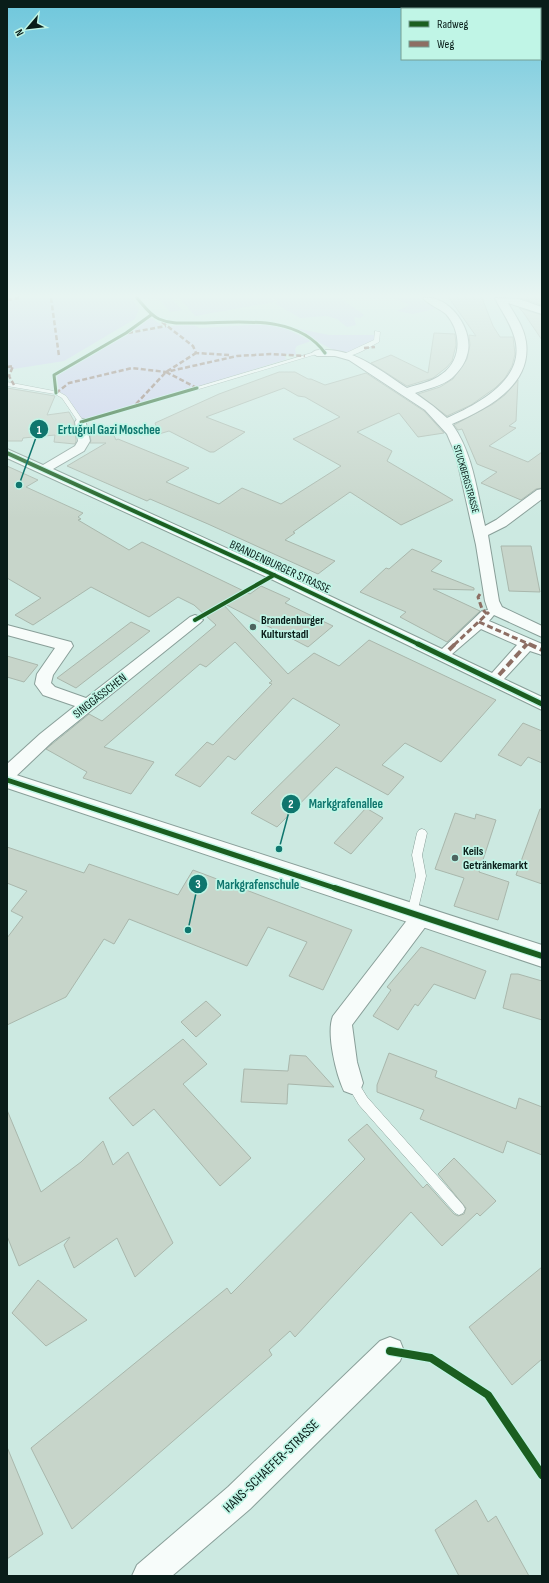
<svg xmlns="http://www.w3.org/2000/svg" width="549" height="1583" font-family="'Sofia Sans Condensed',sans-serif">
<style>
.green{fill:#cbcfee}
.building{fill:#c7d5ca;stroke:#a9b7ac}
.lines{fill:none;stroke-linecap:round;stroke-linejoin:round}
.lane-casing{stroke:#899f99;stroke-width:1}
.street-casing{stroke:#899f99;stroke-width:2}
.secondary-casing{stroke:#899f99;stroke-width:2}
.lane{fill:#f7fcfa;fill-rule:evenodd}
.street{fill:#f7fcfa;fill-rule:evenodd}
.secondary{fill:#f7fcfa;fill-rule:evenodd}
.quiet-far2{stroke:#8d6e63;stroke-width:2.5;stroke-dasharray:5 2.5;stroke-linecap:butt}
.quiet-far1{stroke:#8d6e63;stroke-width:3;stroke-dasharray:6 3;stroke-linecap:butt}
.quiet{stroke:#8d6e63;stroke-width:4;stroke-dasharray:8 4;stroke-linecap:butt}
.cycleway-far4-casing{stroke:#c0f5e6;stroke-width:4.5}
.cycleway-far3-casing{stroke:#c0f5e6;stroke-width:6}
.cycleway-far2-casing{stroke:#c0f5e6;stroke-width:8}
.cycleway-far1-casing{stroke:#c0f5e6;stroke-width:8}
.cycleway-casing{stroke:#c0f5e6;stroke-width:10}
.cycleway-far4{stroke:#1b5e20;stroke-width:3}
.cycleway-far3{stroke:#1b5e20;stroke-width:4}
.cycleway-far2{stroke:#1b5e20;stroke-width:5}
.cycleway-far1{stroke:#1b5e20;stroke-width:6}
.cycleway{stroke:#1b5e20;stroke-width:8}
.poi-dot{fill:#4d645f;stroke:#c0f5e6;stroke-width:1.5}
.labels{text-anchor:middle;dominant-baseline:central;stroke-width:3.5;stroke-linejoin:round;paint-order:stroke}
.far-street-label{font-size:10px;fill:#091d19;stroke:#c0f5e6}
.street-label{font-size:12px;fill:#091d19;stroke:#c0f5e6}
.poi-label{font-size:12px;font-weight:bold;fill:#091d19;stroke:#c0f5e6;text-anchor:start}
.near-street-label{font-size:14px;fill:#091d19;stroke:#c0f5e6}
.leader{fill:none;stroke:#0f766e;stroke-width:1.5}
.callout-dot{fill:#0f766e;stroke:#c0f5e6;stroke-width:1.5}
.mark-label{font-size:12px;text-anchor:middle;font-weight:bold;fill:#fff}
.callout-label{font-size:13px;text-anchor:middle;font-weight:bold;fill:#0f766e;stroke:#c0f5e6;stroke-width:3.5;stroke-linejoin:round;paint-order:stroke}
</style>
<rect width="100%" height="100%" fill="#cce9e1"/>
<g class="green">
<path d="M7,298H132L139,309L135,319L64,361L7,370Z"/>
<path d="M158,298H171L182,310L170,312Z"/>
<path d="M179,298H271L275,302L195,316Z"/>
<path d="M273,298H345L342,299L364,315L360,318L354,317L356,325L347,327L337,319L327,316L300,318L276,304L277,301Z"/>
<path d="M394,298H418L438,308L413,314L397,311L410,305Z"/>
<path d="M148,318H151L163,326L131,332L143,324Z"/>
<path d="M271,324L280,326L311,341L297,346L295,349L296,355L282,354L287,359L131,408L82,420L66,396L59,392L57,375C79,362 101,346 124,336C134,332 192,320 199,328Z"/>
<path d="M290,327L329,335H375V340L347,353L337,352Z"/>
</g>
<g class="building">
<path d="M449,298H482L493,326L500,337H513L515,354L512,366L505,378L495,388L471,405L447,416L418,394L440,387L453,379L467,359L470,345L469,335L476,336Z"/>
<path d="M520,298H542V305Z"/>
<path d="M519,308L542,315V340L523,312Z"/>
<path d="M434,333L455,334L456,345L452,361L447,367L433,378L407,386L371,363L391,355L428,373Z"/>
<path d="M279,372H295L308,379H311L325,385L366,373L424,411L444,433L418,437L399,413L357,432L392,451L387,461L453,500L401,525L350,492L293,532L295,533L285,540L335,561L318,574L208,524L150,499L147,501L67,466L106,443H90L91,441L89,430L110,427L116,440L118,439L189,468L166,482L219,504L242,488L281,504L341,466L293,439L340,417L305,397L298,396L284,388L206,417L245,432L214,452H210L169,431L159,434L155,423L219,394Z"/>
<path d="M518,380L516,421L509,426L516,428L489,446L528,462L542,452V488L536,489L521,500L481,483L497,472L477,464L462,429L458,430L454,425L493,404L505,395Z"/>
<path d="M7,388L55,396L47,415L69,412L74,421L76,441L75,444L54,442L55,435L23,438L22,441H7Z"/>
<path d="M7,466L38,480L26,487L83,513L78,517L81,519L78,520L129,550L142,542L250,594L261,586L290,599L285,603L333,626L308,647L221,602L288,674L314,653L339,666L369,640L496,700L441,762L405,743L382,765L404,777L388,795L336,767L277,827L251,813L340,725L293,698L235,760L228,756L200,787L175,775L207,742L213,745L272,684L269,683L272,681L235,642L206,667L200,664L104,747L154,762L131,794L83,778L87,772L46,749L89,714L102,721L216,625L194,605L178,597L149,617L91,587L33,625L15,615L41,598L7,578Z"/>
<path d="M501,546H531L540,592L509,591Z"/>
<path d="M412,549L442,561L431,571L474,588V590L433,589L480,611L447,642L400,617L406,612L360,592L386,568L389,569Z"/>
<path d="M131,622L150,631L76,688L57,678Z"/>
<path d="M7,656L38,665L24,682L7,677Z"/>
<path d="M523,723L542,731V763L528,757L521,766L498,755Z"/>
<path d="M366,808L383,818L351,854L334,843Z"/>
<path d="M540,809H542V884L516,875Z"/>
<path d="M455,813L475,819L476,814L496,820L479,872L509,882L498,920L454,906L464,878L435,869Z"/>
<path d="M7,847L84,873L89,864L178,895L193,870L352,930L323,990L289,976L307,942L268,927L247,966L129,919L114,944L104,939L66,997L7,1025V938L23,917L11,911L27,891L7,883Z"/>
<path d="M421,947L486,971L475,999L434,984L418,1006L415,1004L398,1030L373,1016L391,990L387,987Z"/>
<path d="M511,974H518L542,981V1020L503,1008Z"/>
<path d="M206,1001L221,1015L196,1037L181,1022Z"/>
<path d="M183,1039L207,1064L183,1084L251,1158L220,1186L154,1109L133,1126L109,1098Z"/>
<path d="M389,1053L437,1071L435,1077L516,1109L519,1098L542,1107V1155L507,1141L503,1153L420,1119L424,1110L377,1092V1085Z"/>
<path d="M290,1055L306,1056L334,1087L288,1084L287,1104L241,1102L244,1069L288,1071Z"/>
<path d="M7,1110L41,1192L81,1162L103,1141L113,1165L128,1152L173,1243L135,1277L117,1238L74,1268L64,1245L70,1237L19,1266L7,1236Z"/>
<path d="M367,1124L423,1188L427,1184L454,1214L458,1216L464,1214L466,1208L438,1174L454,1158L496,1201L480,1216L477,1213L442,1246L411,1212L295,1337L290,1331L269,1350L272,1355L72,1529L31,1448L227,1288L231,1294L365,1159L348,1140Z"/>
<path d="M542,1267V1359L512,1385L469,1327Z"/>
<path d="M38,1280L87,1320L46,1346L12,1313Z"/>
<path d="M7,1447L43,1534L7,1559Z"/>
<path d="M476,1500L488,1522L496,1516L529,1576H459L435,1530Z"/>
</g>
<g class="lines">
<g class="lane-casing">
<g id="lane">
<path d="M375,331L380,332L379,342C369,347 355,357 344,356V354L374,340Z"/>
<path d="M315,352L320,353L199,389L194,388Z"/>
<path d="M7,382L59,392L66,396L84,422L79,423L62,398L55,394L7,386Z"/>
<path d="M271,564H277L278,566L270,573H264V569Z"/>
<path d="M422,829L425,830L427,833L422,855L426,876L417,913L416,916L412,917L408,916L407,913L416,876L412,855L417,833L419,830Z"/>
<path d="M352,1078L356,1079L367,1097L463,1205L465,1209L463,1213L459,1215L455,1213L359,1105L346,1083L348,1079Z"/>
</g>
</g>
<g class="street-casing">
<g id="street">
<path d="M423,298C449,294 475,330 467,355C465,364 458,372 452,378C442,386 427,389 415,393L433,406L447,418C476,405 526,380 515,339C510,321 502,313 495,298L519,299L542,307V314L508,303C515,315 524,327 526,342C532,386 486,409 452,424C473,453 477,492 485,526L496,520L537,490L542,489V499L506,526L488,535L499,601L502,607L542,626V637L494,615L489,621L542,644V655L530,651L504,679L542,697V710L269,578L7,458V449L43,465L75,446L78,441L75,422L77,419H85L90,441L84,451L53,469L279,572L442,649L482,611L488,610L485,601L476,545L456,455L447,434L425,410L349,360L335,356H317L312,353C315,349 321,350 326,350C357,350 382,372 407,388C419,384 432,382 442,374C462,360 462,332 446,314C439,308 429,305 423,298ZM481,629L517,645L492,673L452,654Z"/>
<path d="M195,615L200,617L203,620L200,623L52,742L13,779L7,780V764L40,734L75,706L43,695L35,684L37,674L55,648L7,635V625L71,642L73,646L53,675L51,683L55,687L86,698L190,617Z"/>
<path d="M422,908L429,910L432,916L429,922L352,1025L357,1062L363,1083L360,1091L352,1094L344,1091C336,1074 326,1033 333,1016L415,910Z"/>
<path d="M390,1337L400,1341L404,1351L400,1361L250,1509L172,1576H132L137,1565L228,1487L380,1341Z"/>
</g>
</g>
<g class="secondary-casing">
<path id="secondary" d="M7,772L542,945V967L7,788Z"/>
</g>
<use href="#lane" class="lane"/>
<use href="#street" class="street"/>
<use href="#secondary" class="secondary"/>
<g class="quiet-far2">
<path d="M51,298L59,356"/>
<path d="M7,300L19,298"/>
<path d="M162,322L193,346L196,353L229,355"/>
<path d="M128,333L166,326"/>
<path d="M364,348L375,347"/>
<path d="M7,367L13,366L9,376L14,385"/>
<path d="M166,372L197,388"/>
<path d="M56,393L69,383L132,368L166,372L237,356L271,354L305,356"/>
<path d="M136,404L166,372L196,353"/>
</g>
<g class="quiet-far1">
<path d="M480,594L478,597L482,609L487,614"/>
<path d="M479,622L531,645"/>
<path d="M454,645L489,612"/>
<path d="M526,645L527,644"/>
</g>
<g class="quiet">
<path d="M529,644L542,650"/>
<path d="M449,650L455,644"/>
<path d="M499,675L527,644"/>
</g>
<g class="cycleway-far4-casing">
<g id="cycleway-far4">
<path d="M137,298C144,306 150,315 159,319C170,324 183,323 196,323C238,323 296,313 325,353"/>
<path d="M56,393L54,375L126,333L151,315"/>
<path d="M81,422L197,388"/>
</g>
</g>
<g class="cycleway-far3-casing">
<g id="cycleway-far3">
<path d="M7,453L274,575L420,645"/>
<path d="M195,620L274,575"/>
</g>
</g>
<g class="cycleway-far2-casing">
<g id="cycleway-far2">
<path d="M418,644L542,704"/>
<path d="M7,780L338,889"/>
</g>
</g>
<g class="cycleway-far1-casing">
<path id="cycleway-far1" d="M335,888L542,956"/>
</g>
<g class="cycleway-casing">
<path id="cycleway" d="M390,1351L431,1358L488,1395L542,1475"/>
</g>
<use href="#cycleway-far4" class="cycleway-far4"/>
<use href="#cycleway-far3" class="cycleway-far3"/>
<use href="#cycleway-far2" class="cycleway-far2"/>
<use href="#cycleway-far1" class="cycleway-far1"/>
<use href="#cycleway" class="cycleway"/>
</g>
<linearGradient id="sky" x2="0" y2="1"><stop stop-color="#6fc7dc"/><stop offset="0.57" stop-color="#e8f5f2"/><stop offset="1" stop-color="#e8f5f2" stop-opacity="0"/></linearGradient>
<rect width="549" height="519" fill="url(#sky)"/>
<g class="poi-dot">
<circle cx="253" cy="627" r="4"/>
<circle cx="455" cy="858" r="4"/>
</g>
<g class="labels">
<g class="far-street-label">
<text transform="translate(466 479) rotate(74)">STUCKBERGSTRASSE</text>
</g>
<g class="street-label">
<text transform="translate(280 567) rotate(25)">BRANDENBURGER STRASSE</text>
<text transform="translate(100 696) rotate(-38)">SINGGÄSSCHEN</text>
</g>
<g class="poi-label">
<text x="261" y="620">Brandenburger<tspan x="261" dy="14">Kulturstadl</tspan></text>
<text x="463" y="851">Keils<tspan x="463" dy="14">Getränkemarkt</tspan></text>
</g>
<g class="near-street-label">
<text transform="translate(271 1466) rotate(-44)">HANS-SCHAEFER-STRASSE</text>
</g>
</g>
<path class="leader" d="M19 485L39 429M279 849L291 804M188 930L198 884"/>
<g class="callout-dot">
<circle cx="19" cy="485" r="4"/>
<circle cx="279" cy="849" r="4"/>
<circle cx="188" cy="930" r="4"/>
<circle cx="39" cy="429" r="10"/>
<circle cx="291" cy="804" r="10"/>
<circle cx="198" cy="884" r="10"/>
</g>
<g class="mark-label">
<text x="39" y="434">1</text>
<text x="291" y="808">2</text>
<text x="198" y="888">3</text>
</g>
<g class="callout-label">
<text x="109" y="434">Ertuğrul Gazi Moschee</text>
<text x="346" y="808">Markgrafenallee</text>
<text x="258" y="889">Markgrafenschule</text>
</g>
<rect width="549" height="1583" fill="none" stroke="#091d19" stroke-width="16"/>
<rect x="401" y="8" width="140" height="52" fill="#c0f5e6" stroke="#779f94"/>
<rect x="409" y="21" width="20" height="6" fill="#1b5e20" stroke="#779f94"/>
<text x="437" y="28" font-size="12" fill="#091d19">Radweg</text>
<rect x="409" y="41" width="20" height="6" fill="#8d6e63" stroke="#779f94"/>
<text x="437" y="48" font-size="12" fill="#091d19">Weg</text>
<g transform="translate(28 28) rotate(242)" stroke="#c0f5e6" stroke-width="3" paint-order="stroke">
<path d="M0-3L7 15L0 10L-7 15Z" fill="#091d19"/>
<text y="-6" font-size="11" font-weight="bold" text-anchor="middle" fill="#091d19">N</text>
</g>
</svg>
